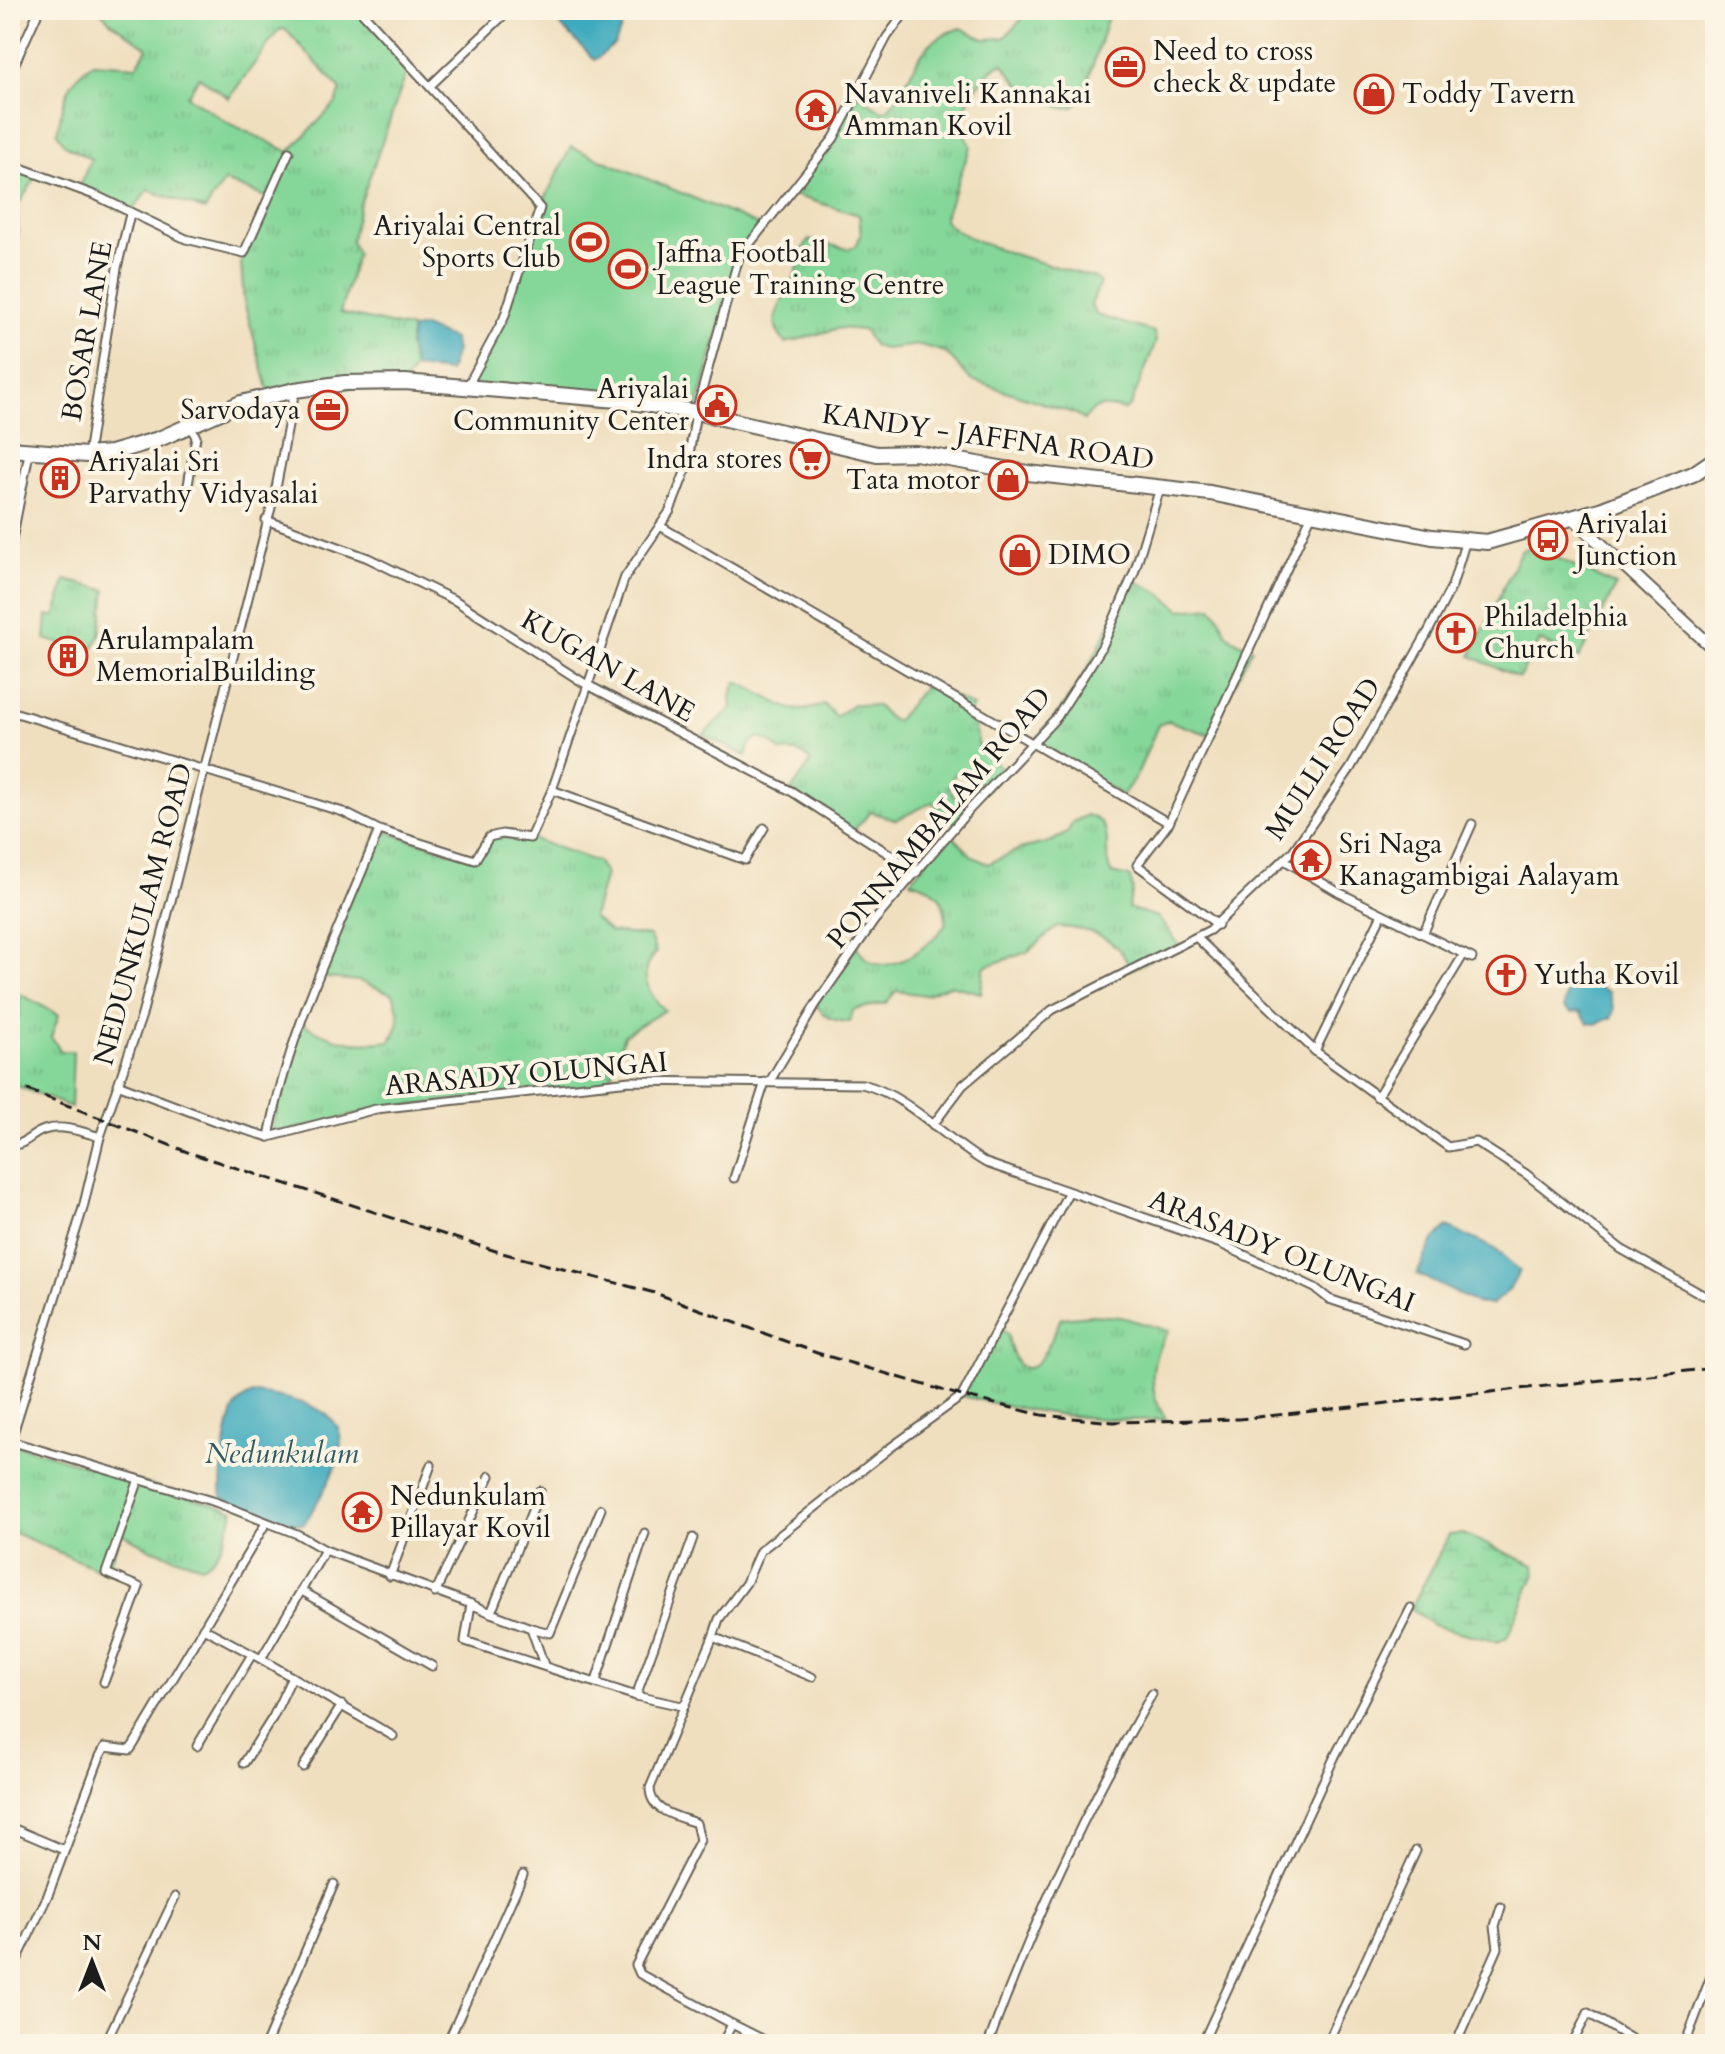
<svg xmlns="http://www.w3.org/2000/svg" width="1725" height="2054" font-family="Cardo,serif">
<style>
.grass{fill:url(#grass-tufts);stroke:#507a5a;stroke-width:2;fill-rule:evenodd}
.wetland{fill:url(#wetland-marsh);stroke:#507a5a;stroke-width:2}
.pitch{fill:#85d799;stroke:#507a5a;stroke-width:2}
.water{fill:#3eaabd;stroke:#2d636c;stroke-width:2}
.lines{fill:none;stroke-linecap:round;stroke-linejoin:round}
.street-casing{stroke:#666055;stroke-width:11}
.secondary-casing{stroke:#666055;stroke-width:15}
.highway-casing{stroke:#666055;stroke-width:18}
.street{stroke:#fff;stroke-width:7}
.secondary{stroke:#fff;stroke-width:11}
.highway{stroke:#fff;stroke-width:14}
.rail{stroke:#1c1c1c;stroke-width:3;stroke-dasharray:12 6;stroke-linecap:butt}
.labels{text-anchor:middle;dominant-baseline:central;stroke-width:8;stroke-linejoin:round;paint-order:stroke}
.poi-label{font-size:28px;fill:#1c1c1c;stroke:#fcf5e5;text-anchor:start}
.street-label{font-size:28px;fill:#1c1c1c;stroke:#fcf5e5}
.water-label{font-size:30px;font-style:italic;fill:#2b5c64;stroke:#fcf5e5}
</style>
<defs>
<pattern id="grass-tufts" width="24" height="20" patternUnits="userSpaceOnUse" patternTransform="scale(2)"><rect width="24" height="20" fill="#85d799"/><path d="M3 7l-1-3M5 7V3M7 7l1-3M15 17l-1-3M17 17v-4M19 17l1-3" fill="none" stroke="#72b883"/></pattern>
<pattern id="wetland-marsh" width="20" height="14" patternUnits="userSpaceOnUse" patternTransform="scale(2)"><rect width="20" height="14" fill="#85d799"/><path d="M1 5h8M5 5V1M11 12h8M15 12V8" fill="none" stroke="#72b883"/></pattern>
</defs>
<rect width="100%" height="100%" fill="#fcf5e5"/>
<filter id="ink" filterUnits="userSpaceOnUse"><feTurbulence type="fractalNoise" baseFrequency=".0125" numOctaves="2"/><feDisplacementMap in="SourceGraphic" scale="16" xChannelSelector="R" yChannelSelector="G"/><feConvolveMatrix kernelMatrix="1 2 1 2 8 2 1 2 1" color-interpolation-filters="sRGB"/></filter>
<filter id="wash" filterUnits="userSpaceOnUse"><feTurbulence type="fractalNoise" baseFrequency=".006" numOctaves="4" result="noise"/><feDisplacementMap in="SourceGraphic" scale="32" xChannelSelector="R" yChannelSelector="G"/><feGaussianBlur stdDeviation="1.8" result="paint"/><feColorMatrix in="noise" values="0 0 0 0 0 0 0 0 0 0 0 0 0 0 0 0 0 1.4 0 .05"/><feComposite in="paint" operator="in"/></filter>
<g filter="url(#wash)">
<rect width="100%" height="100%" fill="#f0dfbf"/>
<g class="grass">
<path d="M100,10H360L410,63L359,207L351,242L357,253L340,313L412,329L409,346L414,368L405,382L270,396L244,302L241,263L268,198L225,181L205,210L148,190L130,214L78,190L91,159L65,145L57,133C63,105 66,79 93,63L137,66L147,48L109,21ZM285,29L341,90L336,103L289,152L229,123L187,96L199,77L229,98L279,30Z"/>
<path d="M1022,10H1110L1083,97L1074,107L1062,108L1024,90L1002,63C985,72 959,106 962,128C963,134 968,140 971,146L944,218C952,242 1067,269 1095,278L1100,283L1091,305L1096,315L1154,332L1156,342L1131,405L1125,410C1105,406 1096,402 1084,420L1076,414L971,380L945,352L920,345L884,349L874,346L863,330L840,328L786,343C761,321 787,298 795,275C800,263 801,248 809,240L848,249L856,246L861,235L859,215L790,194L858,95L882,111L887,110C916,82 909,42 961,28L984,39L1004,38L1023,18Z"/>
<path d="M10,164L37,175L17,207L18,236L10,268Z"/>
<path d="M1533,546L1616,586L1579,658L1540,641L1519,678L1471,656L1521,550Z"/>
<path d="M1131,579L1159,592L1181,610L1212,607C1232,631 1213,632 1252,648L1210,735L1169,721L1158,725L1136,777L1122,795L1033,742C1078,695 1105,639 1131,579Z"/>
<path d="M65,580L106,590L100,635L91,653L45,639L47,616H54L57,612Z"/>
<path d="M736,682C770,694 787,722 824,704L836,717L853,704L877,706L890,719L896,721L928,682L973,707L965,717L975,727L979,747L1004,771L987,790L968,772L955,773L949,788L955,798L970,809L956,825L933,802L896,820L871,812L853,831L791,791L811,762C804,752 793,750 781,752L771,742L758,737L750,743L746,756L703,735L732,708L731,695Z"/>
<path d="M1087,815C1119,825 1100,850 1111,873L1130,877L1133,890L1128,908L1158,917L1179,945L1130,970C1120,937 1089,928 1057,927L1027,952L984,967L981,993L950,985L925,995L896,991L886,1003L853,1010L850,1022C834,1021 824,1018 816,1004L857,946C877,989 929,948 946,924C946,898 936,887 910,881L950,833L973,857L988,864L1020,849L1050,842L1067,833L1073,822Z"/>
<path d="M379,830L474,859L489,837L530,838L598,862L605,874L593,917L610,932L649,936L656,952C636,971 648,995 665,1010L624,1035L609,1085L376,1109L269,1137L300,1022C331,1041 355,1046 390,1041C402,1025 400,1012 393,994L359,981L316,977Z"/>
<path d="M20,994L59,1015L51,1037L61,1051H73L71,1107L10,1083V1028L19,1015Z"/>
<path d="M1091,1315L1121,1317L1169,1331C1149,1357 1147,1393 1166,1419C1095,1423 1031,1412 962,1396L998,1328L1008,1334C1009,1351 1021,1384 1040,1359C1049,1347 1055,1331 1061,1318Z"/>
<path d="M10,1443L234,1510C227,1531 222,1557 201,1566L151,1549L121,1533L106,1573L10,1531Z"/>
</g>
<path class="wetland" d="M1463,1534L1534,1565L1535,1574L1507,1637L1497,1642L1433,1625L1411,1608L1449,1535Z"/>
<path class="pitch" d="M571,147L763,227L739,257L696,412L466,387L504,318L540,208Z"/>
<g class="water">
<path d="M545,10C570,10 608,2 623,24L615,44L595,60Z"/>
<path d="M423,327L453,339L456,351L449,372L414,368L409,346L412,329Z"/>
<path d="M1579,978L1609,992L1614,1010L1611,1018L1596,1024L1588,1023L1580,1012L1571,1013L1564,1008L1566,993Z"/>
<path d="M1447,1227L1494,1248L1520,1271L1509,1290L1491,1305L1476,1303L1417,1274L1432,1242Z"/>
<path d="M255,1393C365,1408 355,1443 304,1524L287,1523L222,1498C219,1480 226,1424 235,1408C240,1400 247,1396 255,1393Z"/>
</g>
</g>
<g filter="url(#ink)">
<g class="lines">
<g class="street-casing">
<g id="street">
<path d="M360,10L540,208L504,318L467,387"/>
<path d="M10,74L39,10"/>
<path d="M431,85L509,10"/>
<path d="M10,164L97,196L186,239L244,253L289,152"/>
<path d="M88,455L117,268L130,214"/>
<path d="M187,491L196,437L190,426"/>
<path d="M266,520L368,558L456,601L584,683L791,791L917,872"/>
<path d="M660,526L1169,823L1137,865L1218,925"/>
<path d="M10,550L29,453"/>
<path d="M10,711L343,812L379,830L475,860L489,837L502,834L530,838L552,790L625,577L670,511L687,467L696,412L739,257L834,138L887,37L907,10"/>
<path d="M552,790L745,860L764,828"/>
<path d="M1169,823L1312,514"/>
<path d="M1284,860L1338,892L1472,958"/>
<path d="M1423,934L1472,824"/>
<path d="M1197,938L1315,1051L1448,1147L1476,1142L1526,1174L1621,1249L1703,1295L1715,1296"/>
<path d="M1315,1051L1382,914"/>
<path d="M770,1081L816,1004L874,921L970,809L1057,717L1102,647L1134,573L1160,488"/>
<path d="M120,1085L215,1121L269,1137L376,1109L630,1081L862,1084C910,1096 944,1139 986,1163L1221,1244L1315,1288L1329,1299L1464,1344"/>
<path d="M1377,1097L1464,954"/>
<path d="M933,1125L963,1085L1052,1010L1210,930L1293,851L1350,769L1428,632L1452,586L1466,540"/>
<path d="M269,1137C289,1029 339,931 379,830"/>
<path d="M10,1145C25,1146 31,1134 44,1130C62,1124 83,1132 100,1137"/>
<path d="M734,1178L765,1082"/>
<path d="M10,1441L215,1502L297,1534L325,1550L471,1604L465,1641L636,1696L682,1706"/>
<path d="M10,1443L83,1208L100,1137L142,1015L276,488L295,390"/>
<path d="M390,1576L431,1465"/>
<path d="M302,1591L432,1666"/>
<path d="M435,1593L490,1476"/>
<path d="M471,1604L491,1613L540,1491"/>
<path d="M491,1613L531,1628L544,1665"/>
<path d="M203,1628L261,1659L325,1550"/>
<path d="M531,1628L550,1633L601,1509"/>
<path d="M713,1637L650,1788C650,1812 677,1816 696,1823L700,1840L636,1965L640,1974L732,2024L722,2044"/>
<path d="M261,1659L393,1736"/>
<path d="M812,1677L713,1637L719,1619L746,1583L760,1551L890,1448L962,1396L1068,1193"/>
<path d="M596,1681L645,1533"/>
<path d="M104,1682L139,1587L106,1573L138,1482"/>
<path d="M636,1696L693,1538"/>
<path d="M197,1746L251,1656"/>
<path d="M244,1763L273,1717L292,1677"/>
<path d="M303,1767L342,1705"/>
<path d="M10,1827L64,1850"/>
<path d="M10,1975L48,1895L100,1756L105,1747L130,1750L134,1744L266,1523"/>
<path d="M732,2024L772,2044"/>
<path d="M105,2044L175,1897"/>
<path d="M266,2044L334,1884"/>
<path d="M447,2044L523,1875"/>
<path d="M988,2044C1033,1922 1087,1806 1152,1694"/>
<path d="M1202,2044L1335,1756L1411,1608"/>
<path d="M1327,2044L1416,1851"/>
<path d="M1456,2044L1498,1948L1495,1926L1501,1907"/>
<path d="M1572,2044L1588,2013L1640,2044"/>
<path d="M1685,2044L1715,1966"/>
</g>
</g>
<g class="secondary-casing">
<path id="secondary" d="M1574,519L1715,650"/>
</g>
<g class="highway-casing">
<path id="highway" d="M10,449L87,455L111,453L159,439L241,403L295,390L345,383L405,382L618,400L696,412L877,454L916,453L1028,473L1210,493L1432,537L1487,542L1600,510L1693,474L1715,459"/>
</g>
<use href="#street" class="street"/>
<use href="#secondary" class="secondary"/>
<use href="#highway" class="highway"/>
<path class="rail" d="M10,1083L190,1153L502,1253L655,1293L817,1353L962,1396L1042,1415L1113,1422L1239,1419L1715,1368"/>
</g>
</g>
<defs>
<g id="office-ring" transform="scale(2)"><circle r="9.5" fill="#fcf5e5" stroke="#c8321e" stroke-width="1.5"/><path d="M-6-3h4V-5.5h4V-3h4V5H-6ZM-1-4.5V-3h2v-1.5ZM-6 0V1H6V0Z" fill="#c8321e"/></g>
<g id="shop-ring" transform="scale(2)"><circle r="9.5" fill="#fcf5e5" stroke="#c8321e" stroke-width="1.5"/><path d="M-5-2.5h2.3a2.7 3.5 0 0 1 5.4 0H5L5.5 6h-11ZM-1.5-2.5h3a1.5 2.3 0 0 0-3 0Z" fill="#c8321e"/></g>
<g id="temple-ring" transform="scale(2)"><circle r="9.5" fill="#fcf5e5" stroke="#c8321e" stroke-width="1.5"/><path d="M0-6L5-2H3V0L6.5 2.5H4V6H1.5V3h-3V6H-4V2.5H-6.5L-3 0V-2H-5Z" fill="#c8321e"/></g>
<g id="stadium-ring" transform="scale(2)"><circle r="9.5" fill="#fcf5e5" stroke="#c8321e" stroke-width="1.5"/><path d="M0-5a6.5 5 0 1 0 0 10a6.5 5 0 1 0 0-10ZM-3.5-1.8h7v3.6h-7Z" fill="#c8321e"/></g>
<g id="civic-ring" transform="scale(2)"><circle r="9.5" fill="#fcf5e5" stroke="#c8321e" stroke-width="1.5"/><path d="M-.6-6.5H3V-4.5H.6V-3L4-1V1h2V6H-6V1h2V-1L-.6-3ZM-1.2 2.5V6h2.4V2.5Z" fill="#c8321e"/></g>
<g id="supermarket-ring" transform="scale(2)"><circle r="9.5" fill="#fcf5e5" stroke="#c8321e" stroke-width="1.5"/><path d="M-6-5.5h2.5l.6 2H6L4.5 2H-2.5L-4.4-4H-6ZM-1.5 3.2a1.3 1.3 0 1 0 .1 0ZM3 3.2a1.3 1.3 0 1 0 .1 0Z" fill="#c8321e"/></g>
<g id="building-ring" transform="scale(2)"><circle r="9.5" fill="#fcf5e5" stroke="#c8321e" stroke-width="1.5"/><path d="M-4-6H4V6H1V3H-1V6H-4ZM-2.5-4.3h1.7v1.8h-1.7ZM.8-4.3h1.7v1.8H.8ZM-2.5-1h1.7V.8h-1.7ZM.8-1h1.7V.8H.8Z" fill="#c8321e"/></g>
<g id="bus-ring" transform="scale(2)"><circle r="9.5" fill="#fcf5e5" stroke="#c8321e" stroke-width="1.5"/><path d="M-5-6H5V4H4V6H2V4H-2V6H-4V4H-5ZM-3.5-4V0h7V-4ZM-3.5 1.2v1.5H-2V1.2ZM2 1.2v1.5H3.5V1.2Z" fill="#c8321e"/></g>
<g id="church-ring" transform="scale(2)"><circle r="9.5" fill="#fcf5e5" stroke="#c8321e" stroke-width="1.5"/><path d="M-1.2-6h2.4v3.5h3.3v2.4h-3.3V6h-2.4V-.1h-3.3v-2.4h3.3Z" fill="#c8321e"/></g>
</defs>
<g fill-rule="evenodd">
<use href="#office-ring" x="1125" y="67"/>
<use href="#shop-ring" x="1374" y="94"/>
<use href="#temple-ring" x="816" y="110"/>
<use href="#stadium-ring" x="589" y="242"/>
<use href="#stadium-ring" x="628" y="269"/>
<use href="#civic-ring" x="717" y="405"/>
<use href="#office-ring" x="328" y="410"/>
<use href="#supermarket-ring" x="810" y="459"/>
<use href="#building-ring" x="60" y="478"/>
<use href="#shop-ring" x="1008" y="480"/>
<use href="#bus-ring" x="1548" y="540"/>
<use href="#shop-ring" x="1020" y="555"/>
<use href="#church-ring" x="1456" y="633"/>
<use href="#building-ring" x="68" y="656"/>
<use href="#temple-ring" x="1311" y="860"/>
<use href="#church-ring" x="1506" y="975"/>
<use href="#temple-ring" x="362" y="1512"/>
</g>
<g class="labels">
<g class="poi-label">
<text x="1153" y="51">Need to cross<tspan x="1153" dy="32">check &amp; update</tspan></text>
<text x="844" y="94">Navaniveli Kannakai<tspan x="844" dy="32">Amman Kovil</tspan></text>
<text x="1402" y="94">Toddy Tavern</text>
<text x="561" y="226" text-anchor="end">Ariyalai Central<tspan x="561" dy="32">Sports Club</tspan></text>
<text x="656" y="253">Jaffna Football<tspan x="656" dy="32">League Training Centre</tspan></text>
<text x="689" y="389" text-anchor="end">Ariyalai<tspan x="689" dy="32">Community Center</tspan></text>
<text x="300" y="410" text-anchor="end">Sarvodaya</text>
<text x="782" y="459" text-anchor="end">Indra stores</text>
<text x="88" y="462">Ariyalai Sri<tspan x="88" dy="32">Parvathy Vidyasalai</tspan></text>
<text x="980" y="480" text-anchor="end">Tata motor</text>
<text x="1576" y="524">Ariyalai<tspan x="1576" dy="32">Junction</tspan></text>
<text x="1048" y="555">DIMO</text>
<text x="1484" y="617">Philadelphia<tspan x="1484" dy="32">Church</tspan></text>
<text x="96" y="640">Arulampalam<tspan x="96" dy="32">MemorialBuilding</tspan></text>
<text x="1339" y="844">Sri Naga<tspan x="1339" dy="32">Kanagambigai Aalayam</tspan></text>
<text x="1534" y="975">Yutha Kovil</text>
<text x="390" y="1496">Nedunkulam<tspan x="390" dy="32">Pillayar Kovil</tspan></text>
</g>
<g class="street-label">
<text transform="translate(87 331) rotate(-80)">BOSAR LANE</text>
<text transform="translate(988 437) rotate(8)">KANDY - JAFFNA ROAD</text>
<text transform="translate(608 666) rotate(30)">KUGAN LANE</text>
<text transform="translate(1323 759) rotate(-57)">MULLI ROAD</text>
<text transform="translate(939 818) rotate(-50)">PONNAMBALAM ROAD</text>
<text transform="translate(143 914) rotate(-75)">NEDUNKULAM ROAD</text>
<text transform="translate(526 1074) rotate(-5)">ARASADY OLUNGAI</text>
<text transform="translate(1282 1251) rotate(22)">ARASADY OLUNGAI</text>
</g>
<g class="water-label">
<text x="282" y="1453">Nedunkulam</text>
</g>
</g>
<rect width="1725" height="2054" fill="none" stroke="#fcf5e5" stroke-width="40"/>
<g transform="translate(92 1962)" stroke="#fcf5e5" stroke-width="6" paint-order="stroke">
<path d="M0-6L14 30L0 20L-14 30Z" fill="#1c1c1c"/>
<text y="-12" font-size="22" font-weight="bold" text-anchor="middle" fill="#1c1c1c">N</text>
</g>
</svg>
